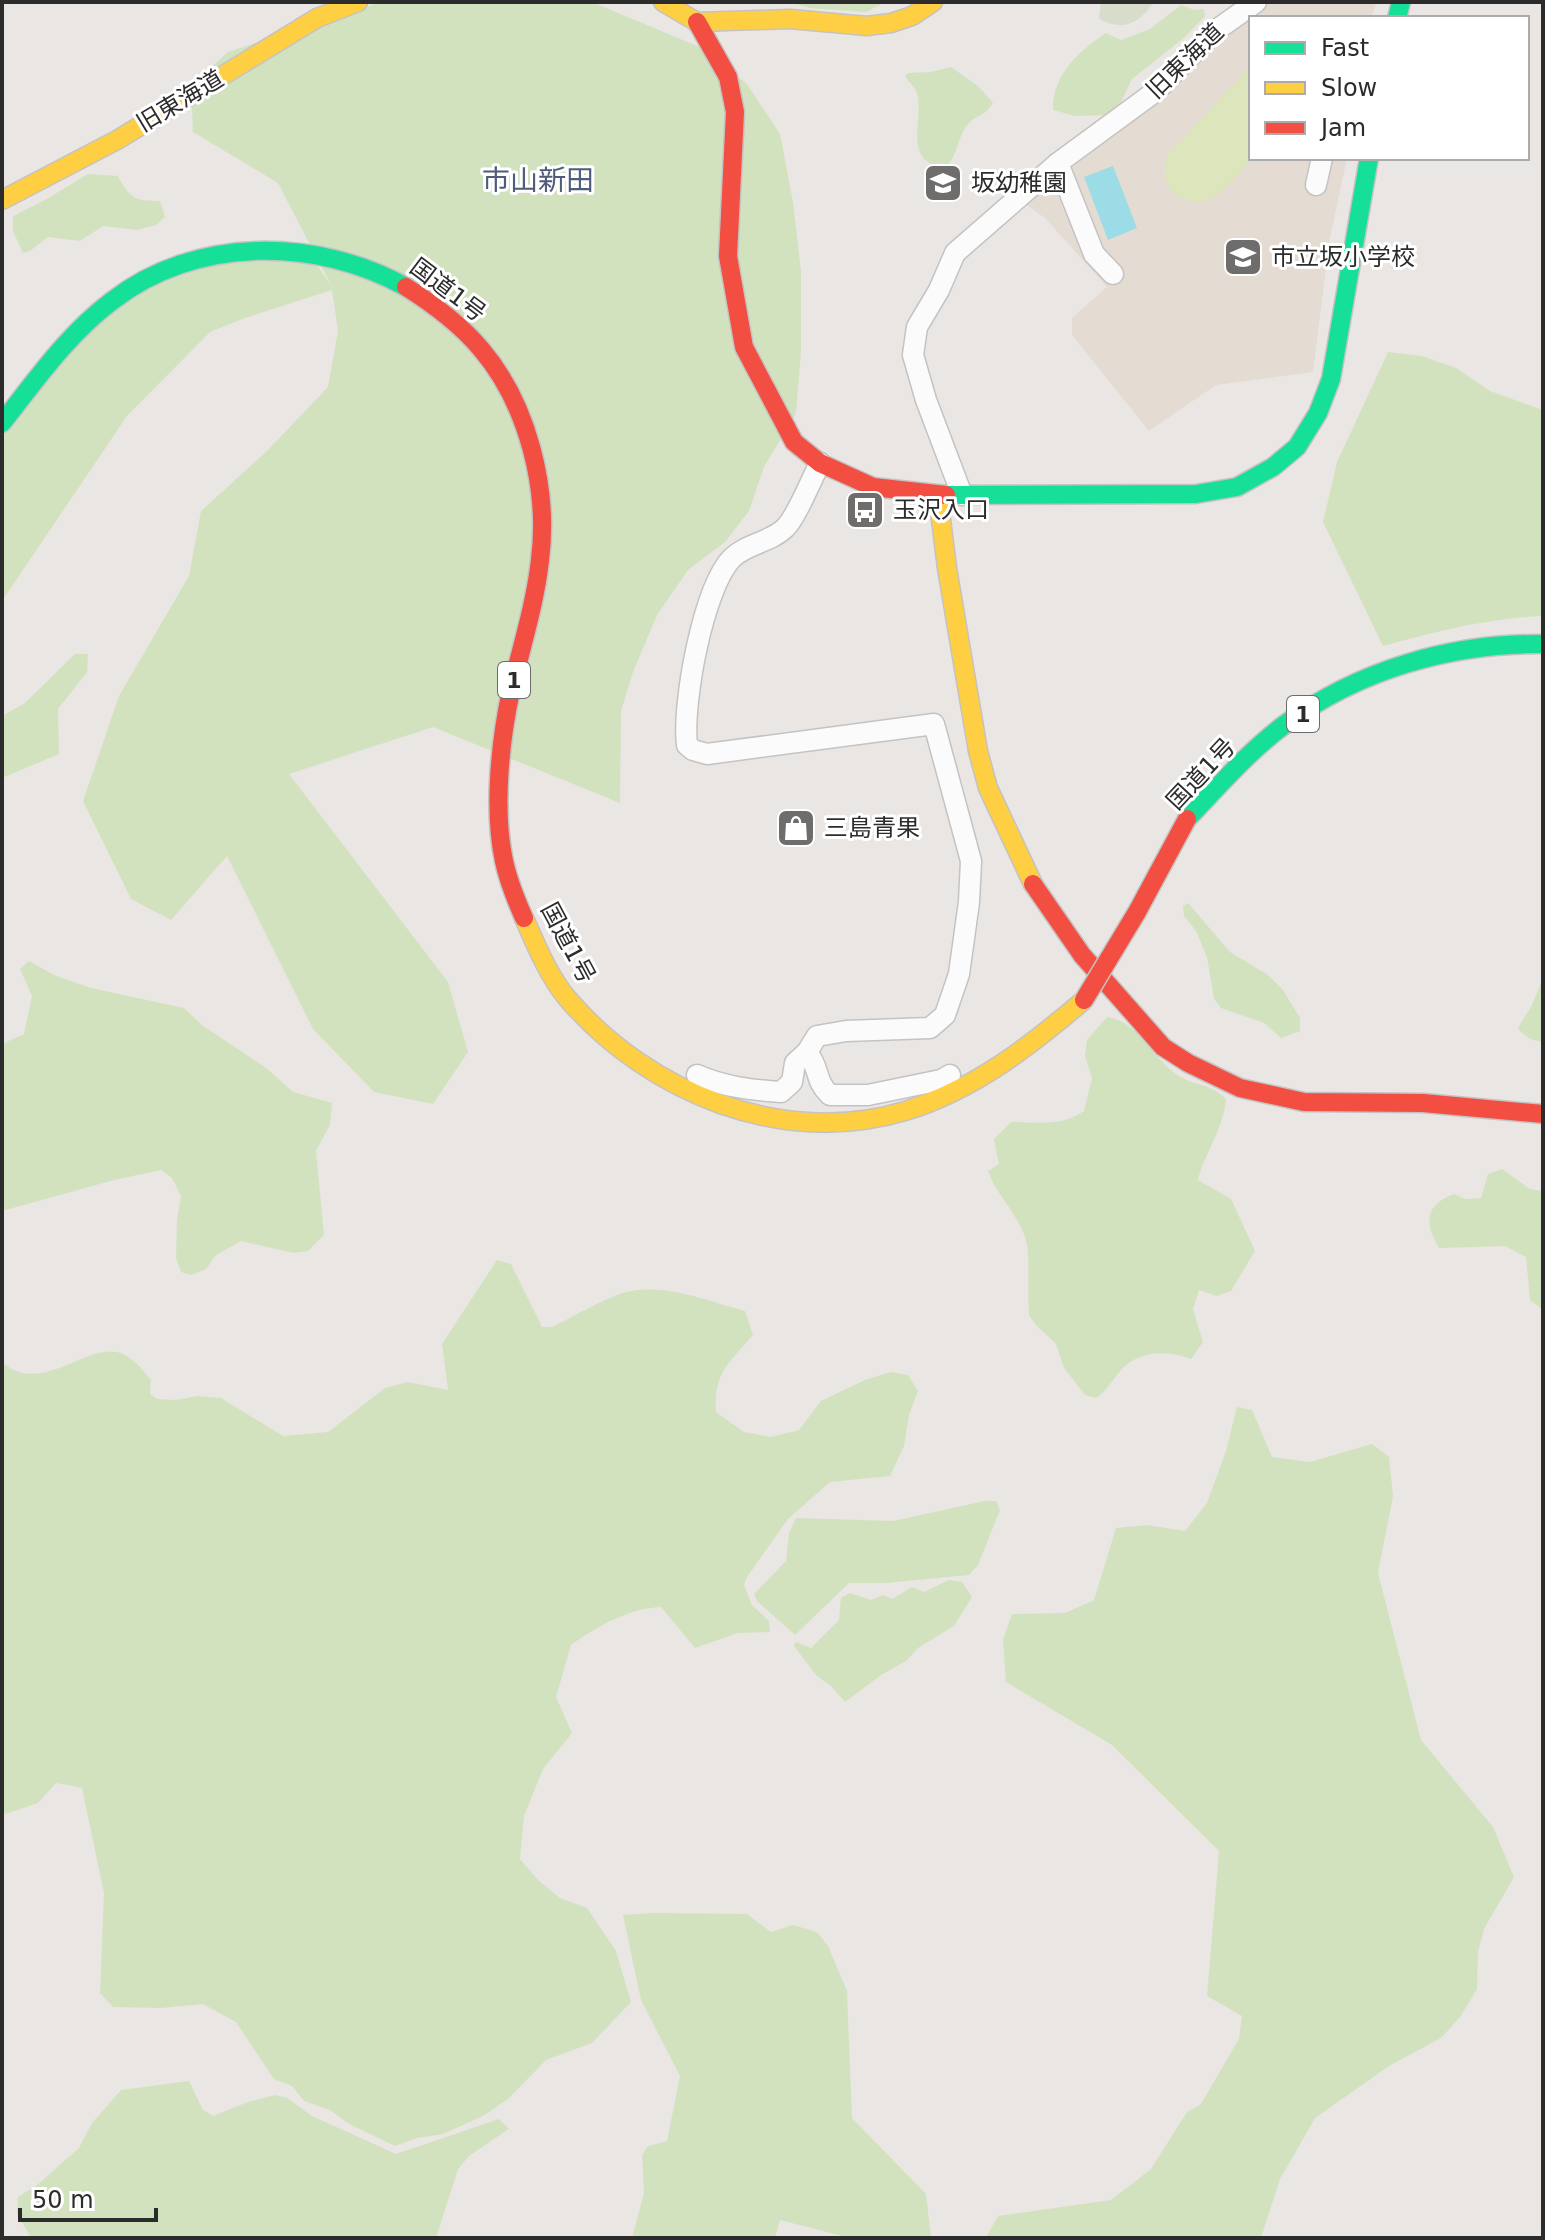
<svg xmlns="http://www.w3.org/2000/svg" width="1545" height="2240" font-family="'DejaVu Sans','Noto Sans JP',sans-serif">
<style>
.education{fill:#e4dcd2}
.green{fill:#d2e2bf}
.cemetery{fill:#d8ddcb}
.pitch{fill:#dce5bc}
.water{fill:#9cdce6}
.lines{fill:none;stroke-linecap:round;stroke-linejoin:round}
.street-casing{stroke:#c4c3c3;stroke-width:23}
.fast-casing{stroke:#c4c3c3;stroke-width:21}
.slow-casing{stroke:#c4c3c3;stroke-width:21}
.jam-casing{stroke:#c4c3c3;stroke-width:21}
.street{stroke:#fcfbfb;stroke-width:20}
.fast{stroke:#16e098;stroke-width:18}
.slow{stroke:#ffcf43;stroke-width:18}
.jam{stroke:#f24e42;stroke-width:18}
.jam-bridge-casing{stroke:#c6c4c2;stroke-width:21;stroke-linecap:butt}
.jam-bridge{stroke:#f24e42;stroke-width:18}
.labels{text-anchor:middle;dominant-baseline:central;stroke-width:6;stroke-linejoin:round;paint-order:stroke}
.shield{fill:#fff;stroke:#6b6b6b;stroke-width:2}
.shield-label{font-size:22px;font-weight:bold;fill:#2c2c2c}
.street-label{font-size:24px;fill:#2c2c2c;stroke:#fff}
.poi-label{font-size:24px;fill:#2c2c2c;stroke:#fff;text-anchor:start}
.quarter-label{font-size:28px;fill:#4f5c7a;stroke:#fff}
</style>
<rect width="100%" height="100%" fill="#eae6e3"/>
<path class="education" d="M1263,2H1377L1371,18H1251V158H1347L1330,238L1313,372L1216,385L1149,431L1072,335V318L1107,287L1045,218L1021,201Z"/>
<g class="green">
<path d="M381,2H592L702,48L747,84L780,134L793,202L801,271V352L796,413L764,467L749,511L725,542L688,570L657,615L633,672L621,711L620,803L433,727L289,774L448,982L468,1052L433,1104L374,1092L313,1029L227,856L171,920L131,899L83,801L119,696L189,576L201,511L267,451L328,387L338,331L332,290L245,318L210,332L127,416L2,601V432L96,315L200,259L309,253L332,287L278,183L193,132L191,85L228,52Z"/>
<path d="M789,2H886L866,12L810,8Z"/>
<path d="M1181,5L1194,10L1204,9L1205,16L1185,37L1132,79L1115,115L1075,116L1053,110C1052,75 1079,51 1106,33L1121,40L1150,29Z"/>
<path d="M951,67L978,86L993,103C983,118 978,114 969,123C956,137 959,157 944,168C904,161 922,126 918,97C917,88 909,83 905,76L908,73L930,72Z"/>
<path d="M88,174L118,176C129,198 135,201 160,201L165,217L156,225L137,230L103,226L80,241L48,237L30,251L23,253L13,231V216L45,200Z"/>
<path d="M1388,352L1422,356L1456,368L1490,391L1543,410V616C1488,618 1435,632 1383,646L1323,522L1337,462Z"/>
<path d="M75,654H88L87,672L58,709L59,754L2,778V716L25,703Z"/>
<path d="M1188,903L1230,952L1268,975L1283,990L1300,1018V1031L1281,1038L1264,1023L1221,1008L1214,999L1207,957L1196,931L1184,916L1183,906Z"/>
<path d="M29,961L54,975L91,988L184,1008L202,1025L265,1067L293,1092L332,1103L330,1125L316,1151L324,1235L308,1251L294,1253L241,1241L216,1255L206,1269L191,1275L181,1272L176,1258L177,1220L181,1196L172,1178L161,1170L114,1180L2,1211V1044L24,1034L32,996L20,969Z"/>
<path d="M1543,978V1041C1532,1042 1525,1037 1518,1028L1532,1005Z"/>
<path d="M1107,1017C1140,1021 1153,1062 1181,1077C1199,1088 1207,1081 1226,1099C1224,1128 1205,1152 1198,1180L1231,1199L1255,1251L1231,1291L1217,1296L1199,1290L1193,1309L1203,1342L1191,1359C1168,1350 1139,1350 1121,1370C1111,1381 1108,1390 1096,1398L1085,1395L1064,1368L1056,1344L1036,1325L1029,1315C1027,1292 1030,1267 1027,1245C1022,1217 997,1197 988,1171L999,1164L994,1139L1011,1122C1038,1122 1061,1127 1084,1111L1092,1078L1085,1056L1087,1040Z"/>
<path d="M1502,1169L1530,1189L1543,1191V1310L1530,1300L1526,1257L1505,1246L1439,1248C1424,1222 1425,1205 1454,1194L1465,1199L1481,1198L1488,1174Z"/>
<path d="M497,1260L511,1264L542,1327H552C573,1317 606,1297 627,1292C666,1283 707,1301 745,1311L753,1335C730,1362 713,1373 716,1412L744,1432L771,1437L799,1430L821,1401L865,1380L891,1372L908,1375L918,1391L909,1415L904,1446L890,1476L830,1482L788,1519L747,1577L744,1585L752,1605L769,1621L770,1632L738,1633L695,1648L661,1607C627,1609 598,1626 571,1645L556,1697L572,1733L543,1769L524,1816L520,1859L538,1880L560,1898L587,1908L616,1951L631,2002L592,2043L546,2060L508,2099L483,2116L443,2134L417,2138L395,2146L349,2124L330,2110L304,2101L292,2086L274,2079L236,2022L203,2004L162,2008L113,2007L100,1993L104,1893L82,1788L56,1783L38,1803L2,1815V1362C43,1398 88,1339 123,1354C135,1359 143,1371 151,1380L150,1394L157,1399L176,1400L197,1396L221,1398L283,1436L328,1432L385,1388L408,1382L448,1390L442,1344Z"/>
<path d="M1237,1407L1252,1410L1272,1457L1310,1462L1372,1444L1389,1457L1393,1496L1378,1573L1421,1740L1493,1827L1514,1877L1484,1929L1478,1952L1477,1989L1460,2017L1441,2038L1389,2066L1315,2118L1280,2179L1261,2238H986L998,2216L1111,2200L1151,2169L1187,2112L1201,2104L1239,2039L1242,2016L1207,1996L1219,1851L1112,1745L1006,1682L1003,1640L1012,1614L1065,1613L1094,1600L1116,1528L1147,1525L1185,1531L1207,1503L1226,1451Z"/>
<path d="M985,1501H996L1000,1510L978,1565L969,1575L886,1583H849L795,1635L757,1601L754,1594L786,1561L789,1533L796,1518L893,1521Z"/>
<path d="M949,1580L962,1582L972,1597L954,1626L918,1648L906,1661L881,1675L845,1702L831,1686L816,1675L794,1646L796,1642L811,1648L839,1620L841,1598L850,1593L871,1600L883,1595L892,1599L912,1587L924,1592Z"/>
<path d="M655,1913L747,1914L771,1932L793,1925L817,1932L828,1946L847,1991L852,2118L926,2194L931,2238H850L780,2220L775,2238H632L644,2193L642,2155L648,2146L667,2141L680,2076L641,2000L623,1915Z"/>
<path d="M189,2081L203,2110L213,2116L248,2102L275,2095L287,2098L312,2116L396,2154L499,2119L509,2129L469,2156L458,2169L436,2238H31L17,2213L18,2197L37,2185L79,2148L92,2123L121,2090Z"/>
</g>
<path class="cemetery" d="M1101,2H1154C1139,23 1124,32 1099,19Z"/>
<path class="pitch" d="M1251,66L1252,158C1241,170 1229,187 1216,196C1197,208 1167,198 1165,175C1164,168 1166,162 1167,155Z"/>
<path class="water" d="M1113,166L1137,228L1108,240L1084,177Z"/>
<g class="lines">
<g class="street-casing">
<g id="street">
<path d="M1058,163L1094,254L1113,274"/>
<path d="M1316,185L1322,158"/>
<path d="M962,495L926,400L913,355L917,327L939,290L955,253L1058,163L1156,91L1215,31L1256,2"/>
<path d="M807,1052C821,1070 814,1080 830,1095H868L941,1080L950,1075"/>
<path d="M697,1075C724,1087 752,1090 781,1092L792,1082L795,1063L807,1052L817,1036L846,1031L930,1028L945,1015L959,974L969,902L971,861L934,724L707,754L693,750L687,745C682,704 703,588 732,558C746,544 771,542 785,528C796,518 812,478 820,463"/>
</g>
</g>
<g class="fast-casing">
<g id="fast">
<path d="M1397,18L1401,2"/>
<path d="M2,423C36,380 68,334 112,301C195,236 316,237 406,287"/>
<path d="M946,495L1196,494L1237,487L1273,467L1297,447L1318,413L1331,379L1369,158"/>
<path d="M1187,819C1218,787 1248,752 1284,725C1358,670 1451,643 1543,644"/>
</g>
</g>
<g class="slow-casing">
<g id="slow">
<path d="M663,2L697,22L790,19L867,26L891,23L912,16L933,2"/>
<path d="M2,200L117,140L317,18L358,2"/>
<path d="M938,495L947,568L978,751L988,788L1033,884"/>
<path d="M524,918C536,945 548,975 567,998C648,1093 783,1148 905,1111C974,1090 1030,1046 1084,1000"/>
</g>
</g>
<g class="jam-casing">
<g id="jam">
<path d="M697,22L728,77L735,112L728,256L744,347L794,442L820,463L873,487L946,495"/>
<path d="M406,287C433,304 460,324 481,349C528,404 549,489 540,560C535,605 521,648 511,691C500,741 493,810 504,861C508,880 516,900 524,918"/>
<path d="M1033,884L1082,955L1163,1047L1188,1063L1240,1088L1304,1102L1423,1103L1543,1114"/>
</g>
</g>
<use href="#street" class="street"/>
<use href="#fast" class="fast"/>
<use href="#slow" class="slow"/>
<use href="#jam" class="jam"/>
<g class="jam-bridge-casing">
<path id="jam-bridge" d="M1084,1000L1137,912L1187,819"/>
</g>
<use href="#jam-bridge" class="jam-bridge"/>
</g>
<defs>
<g id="school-square" transform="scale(2)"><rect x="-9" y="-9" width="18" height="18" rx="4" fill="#6e6d6c" stroke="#fff"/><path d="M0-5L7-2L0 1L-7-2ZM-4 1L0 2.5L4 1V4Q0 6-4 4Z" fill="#fff"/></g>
<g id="bus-square" transform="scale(2)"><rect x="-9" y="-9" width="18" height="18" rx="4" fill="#6e6d6c" stroke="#fff"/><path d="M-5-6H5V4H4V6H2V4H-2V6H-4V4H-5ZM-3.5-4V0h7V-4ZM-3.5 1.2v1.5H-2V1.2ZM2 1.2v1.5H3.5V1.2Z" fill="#fff"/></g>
<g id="shop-square" transform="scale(2)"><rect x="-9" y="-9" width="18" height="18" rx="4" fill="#6e6d6c" stroke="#fff"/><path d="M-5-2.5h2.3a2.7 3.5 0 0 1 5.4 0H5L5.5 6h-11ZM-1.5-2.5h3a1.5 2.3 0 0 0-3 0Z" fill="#fff"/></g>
</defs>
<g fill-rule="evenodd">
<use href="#school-square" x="943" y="183"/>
<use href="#school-square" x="1243" y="257"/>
<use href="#bus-square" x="865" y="510"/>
<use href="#shop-square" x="796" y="828"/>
</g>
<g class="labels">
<g class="shield">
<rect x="498" y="662" width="32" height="36" rx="6"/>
<rect x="1287" y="696" width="32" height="36" rx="6"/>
</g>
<g class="shield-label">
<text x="514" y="680">1</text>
<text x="1303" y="714">1</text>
</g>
<g class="street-label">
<text transform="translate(1185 61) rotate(-44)">旧東海道</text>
<text transform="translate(180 101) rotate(-31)">旧東海道</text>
<text transform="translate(448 290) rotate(37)">国道1号</text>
<text transform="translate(1201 774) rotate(-47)">国道1号</text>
<text transform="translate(568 943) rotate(62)">国道1号</text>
</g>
<g class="poi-label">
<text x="971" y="183">坂幼稚園</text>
<text x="1271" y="257">市立坂小学校</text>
<text x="893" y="510">玉沢入口</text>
<text x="824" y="828">三島青果</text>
</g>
<g class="quarter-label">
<text x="538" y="180">市山新田</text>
</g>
</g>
<rect width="1545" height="2240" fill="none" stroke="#2c2c2c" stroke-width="8"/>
<rect x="1249" y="16" width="280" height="144" fill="#ffffff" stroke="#ababab" stroke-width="2"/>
<rect x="1265" y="42" width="40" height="12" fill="#16e098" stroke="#ababab" stroke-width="2"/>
<text x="1321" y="56" font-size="24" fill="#2c2c2c">Fast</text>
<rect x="1265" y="82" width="40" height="12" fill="#ffcf43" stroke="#ababab" stroke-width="2"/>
<text x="1321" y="96" font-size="24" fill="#2c2c2c">Slow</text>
<rect x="1265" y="122" width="40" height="12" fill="#f24e42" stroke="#ababab" stroke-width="2"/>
<text x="1321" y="136" font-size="24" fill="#2c2c2c">Jam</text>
<path d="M20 2208v12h136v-12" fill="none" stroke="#2c2c2c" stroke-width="4"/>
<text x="32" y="2208" font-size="24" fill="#2c2c2c" stroke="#ffffff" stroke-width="6" paint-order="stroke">50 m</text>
</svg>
